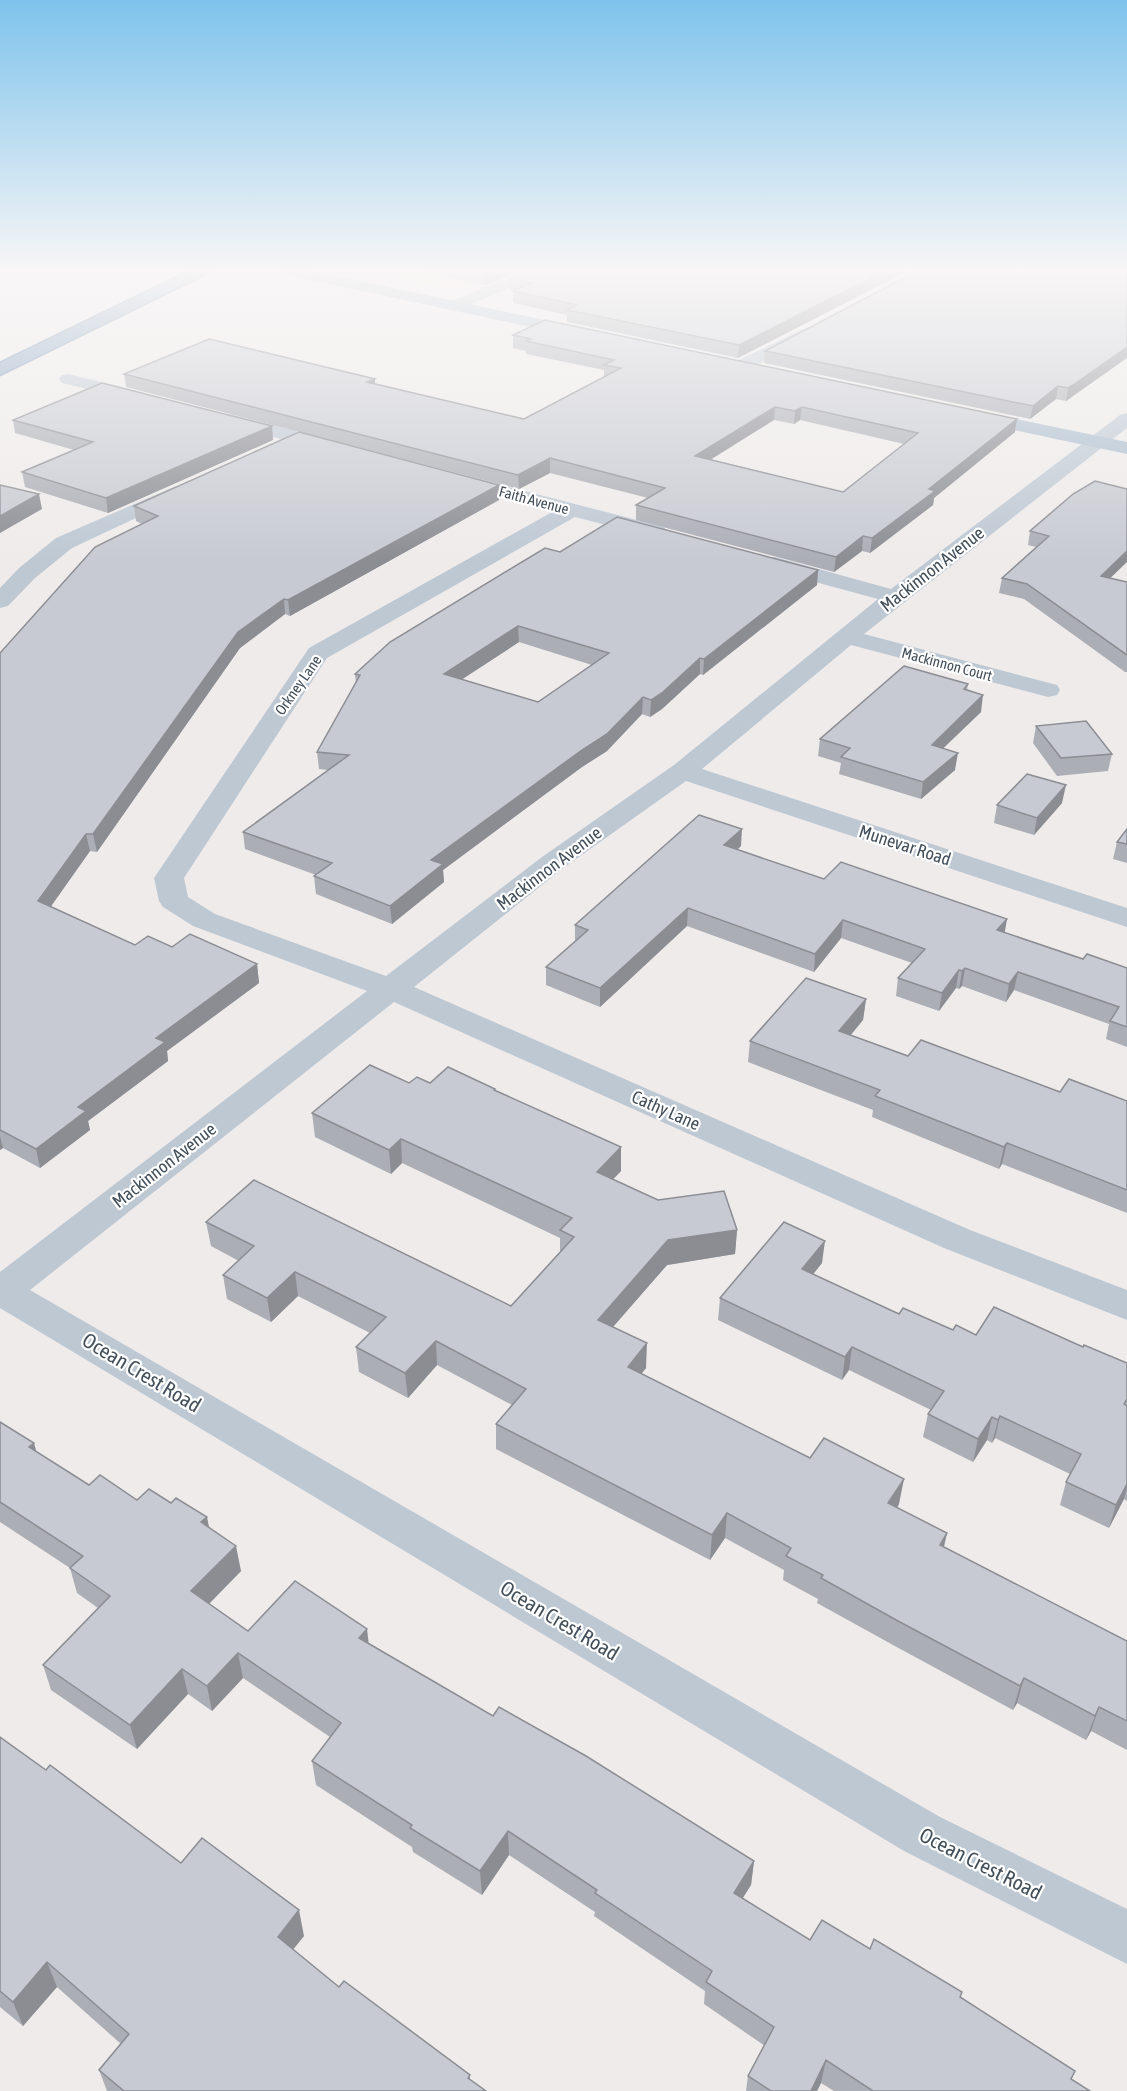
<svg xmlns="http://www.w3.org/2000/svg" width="1127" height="2091" font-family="'Asap Condensed',sans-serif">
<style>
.commercial{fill:#fdf4e1}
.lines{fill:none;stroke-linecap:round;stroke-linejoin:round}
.highway-casing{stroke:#6a8aab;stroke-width:3}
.minor{fill:#bdc8d3;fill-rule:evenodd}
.major{fill:#a9bccd;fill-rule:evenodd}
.highway{fill:#7f9fbf;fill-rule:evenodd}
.wall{fill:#abaeb5;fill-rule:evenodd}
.shaded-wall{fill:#8b8d93}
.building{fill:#c7cad2;stroke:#8b8d93;stroke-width:1.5;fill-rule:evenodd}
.labels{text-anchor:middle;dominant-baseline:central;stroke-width:4.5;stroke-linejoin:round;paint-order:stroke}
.far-street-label{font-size:15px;fill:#434f5a;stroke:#fff}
.street-label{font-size:18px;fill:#434f5a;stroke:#fff}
.near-street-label{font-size:21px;fill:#434f5a;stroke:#fff}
</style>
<rect width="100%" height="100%" fill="#efebeb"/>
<path class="commercial" d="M358,270H513L477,284L452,289Z"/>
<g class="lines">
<g class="highway-casing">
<path id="highway" d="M191,270H211L208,273L0,375V363Z"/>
</g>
<g class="minor">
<path d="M528,270H549L546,273L459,309H447L445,306L447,303Z"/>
<path d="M803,329L809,330L811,334L809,338L747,370H735L732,366L735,362Z"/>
<path d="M68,374L142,392L145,396L142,400L136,401L62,383L59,379L62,375Z"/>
<path d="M1127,413V428L864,634L1057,685L1060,690L1057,695L1048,697L851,645L702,769L1127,908V927L686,781L562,869L414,987L970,1230L1127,1290V1320L944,1248L394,1002L30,1290L940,1817L1127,1909V1964L904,1851L0,1308V1272L367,991L193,926L163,907L159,901L154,878L309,648L554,511L449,483L446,479L449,475H463L664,527L667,532L664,537L656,538L575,517L327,658L184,878L188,897L215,914L386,976L542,857L674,765L878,599L767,569L764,564L767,559L775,557L891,589L1120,415Z"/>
<path d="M230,414L341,443L344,447L341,451L334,453L223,424L221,420L223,416Z"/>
<path d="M176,486L183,488L186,492L183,496L72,548L35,578L8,606L0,608V588L19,568L56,538Z"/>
</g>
<g class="major">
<path d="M279,270H308L582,328L590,333L582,338L287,275Z"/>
<path d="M973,410L1127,442V454L966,420L964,416L966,412Z"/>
</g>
<use href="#highway" class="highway"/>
</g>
<g class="wall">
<path d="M415,270H523L485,285Z"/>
<path d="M531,270H909L738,358L567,322V315L513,303V291L510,290V278Z"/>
<path d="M1127,270L1071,398L1066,401L1056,399L1030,419L764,363L765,351Z"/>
<path d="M513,335L1015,432L934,498L933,505L870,553L862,551L834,572L636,520V505L648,498L550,473L519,489L126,387L124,374L375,379V384L524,419L604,377V370L526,354V351L513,348ZM774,420L794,424L800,420L904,444L843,492L710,459Z"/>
<path d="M13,420L272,426L273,440L108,513L25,487L22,472L74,450L15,433Z"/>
<path d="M499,485V500L290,616L285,614L240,648L97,852L90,851L51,906L135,945L172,947L257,964L259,983L167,1051L168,1061L88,1121L90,1130L40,1168L3,1148L0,1150V653L142,524L136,521L134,506Z"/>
<path d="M1073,494L1111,578L1127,582V672H1125L1024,599L999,593L1002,578L1036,547L1028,545L1030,531Z"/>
<path d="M560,552L818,570L817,585L703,675L700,674L662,709L650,717L642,714L607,751L582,767L443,870L444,882L392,924L316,894L314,876L316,875L245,849L243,832L328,770L319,769L317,752L356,684L355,674ZM519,642L592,665L538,702L461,680Z"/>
<path d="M968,684L967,690L981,712L943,748L955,770L921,799L839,774L841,763L818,756L820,739Z"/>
<path d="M1036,726L1112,754L1108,771L1057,776L1033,743Z"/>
<path d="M1062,803L1034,835L994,823L997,805Z"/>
<path d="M1127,829V863L1113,859L1117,842Z"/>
<path d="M741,846L737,850L824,879L1004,932L1083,959L1127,968V1047L1106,1039L1109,1024L1014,990L1006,1002L962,986L959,989L956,988L939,1011L896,996L898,978L912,963L841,938L814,972L687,926L600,1007L546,985V967L575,941V925Z"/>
<path d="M866,999L863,1020L851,1035L908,1056L1060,1092L1127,1101V1213L1002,1164L999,1169L872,1117L873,1110L748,1062L750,1041Z"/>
<path d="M409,1083H430L495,1089L496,1091L621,1147V1171L613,1179L658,1200L737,1230L735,1254L667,1265L613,1327L646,1368L641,1374L899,1504L897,1508L947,1533L944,1547L1127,1641V1750L1091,1731L1086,1740L1017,1703L1013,1710L893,1645L817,1603L818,1599L783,1580L784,1570L725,1538L710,1560L496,1449V1424L512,1405L437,1365L408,1398L359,1372L356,1347L370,1333L298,1296L271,1322L227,1299L223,1275L239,1261L211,1246L206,1222L511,1306L560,1252V1238L402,1163L391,1174L315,1137L312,1113Z"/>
<path d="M822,1263L813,1274L899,1314L953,1330L976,1335L1083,1347L1127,1363V1501L1124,1499L1109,1528L1060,1505L1066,1482L1070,1474L995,1438L992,1443L987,1440L973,1462L923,1437L928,1414L931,1410L849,1370L842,1380L718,1320L720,1298Z"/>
<path d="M0,1422L36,1452L89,1485L137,1500L171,1503L209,1527L241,1571L209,1604L248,1631L369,1643L493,1716L754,1861L751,1885L742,1898L810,1940L870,1949L961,1997L1071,2079L1090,2091H834L821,2083L817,2091H746L748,2076L765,2046L704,2004L705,1991L594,1916L595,1912L509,1855L482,1895L413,1852L412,1847L316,1785L312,1761L330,1737L243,1678L212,1711L188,1694L137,1749L51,1690L43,1665L98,1608L77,1593L70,1568L0,1522Z"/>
<path d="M0,1737L46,1770L181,1863L304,1936L293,1949L339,1987L470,2075V2080L486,2091H107L99,2070L121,2044L57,1987L23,2026L0,2007Z"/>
</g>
<g class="shaded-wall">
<path d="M494,270H523L485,285V273Z"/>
<path d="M887,270H909L738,358L739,345Z"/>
<path d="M1127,347V358L1066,401L1068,388Z"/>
<path d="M375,379V392L367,382Z"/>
<path d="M1058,386L1056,399L1030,419L1033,406Z"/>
<path d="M775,407L774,420L694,470L695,456Z"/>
<path d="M802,407L800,420L794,424L795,411Z"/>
<path d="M1017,419L1015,432L934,498L933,505L870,553L872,538L929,489Z"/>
<path d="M272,426L273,440L108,513L106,498Z"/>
<path d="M550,458V473L519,489L518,475Z"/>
<path d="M499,485V500L290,616L288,600Z"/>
<path d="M39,494L42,509L0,533V516Z"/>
<path d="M863,536L862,551L834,572L836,557Z"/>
<path d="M1127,551V562L1098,590L1101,576Z"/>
<path d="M818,570L817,585L703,675L704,659Z"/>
<path d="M284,599L285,614L240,648L97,852L93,834L238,632Z"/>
<path d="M518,626L519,642L444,691V674Z"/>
<path d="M700,658V674L662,709L650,717L651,700Z"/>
<path d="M983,695L981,712L929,762L932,745Z"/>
<path d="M643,697L642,714L607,751L582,767L443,870L444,882L392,924L390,906L431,860Z"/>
<path d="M958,753L955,770L921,799L923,782Z"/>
<path d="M1066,785L1062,803L1034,835L1037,818Z"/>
<path d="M742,829L741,846L723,862L724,845Z"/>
<path d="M86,834L90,851L42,919L38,901Z"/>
<path d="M688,908L687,926L600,1007V988Z"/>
<path d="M1007,919L1004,937L997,930Z"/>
<path d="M843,920L841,938L814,972L815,954Z"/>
<path d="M257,964L259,983L167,1051L168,1061L88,1121L90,1130L40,1168L36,1149L78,1107L156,1038Z"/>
<path d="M965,968L962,986L959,989L962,971Z"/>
<path d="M959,970L956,988L939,1011L942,993Z"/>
<path d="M1018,972L1014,990L1006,1002L1009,984Z"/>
<path d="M866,999L863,1020L837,1051L839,1031Z"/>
<path d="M0,1136L3,1148L0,1150Z"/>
<path d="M401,1139L402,1163L391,1174L389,1150Z"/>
<path d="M1007,1143L1002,1164L999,1169L1004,1147Z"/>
<path d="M621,1147V1171L597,1196V1172Z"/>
<path d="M737,1230L735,1254L667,1265L598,1344V1320L668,1240Z"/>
<path d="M825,1241L822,1263L799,1292L802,1269Z"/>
<path d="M295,1272L298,1296L271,1322L267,1298Z"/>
<path d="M436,1341L437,1365L408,1398L405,1373Z"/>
<path d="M647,1343L646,1368L627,1392L628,1367Z"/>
<path d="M852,1347L849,1370L842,1380L845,1357Z"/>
<path d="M1000,1416L995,1438L992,1443L998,1420Z"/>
<path d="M992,1417L987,1440L973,1462L978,1439Z"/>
<path d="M34,1443L41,1468L29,1447Z"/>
<path d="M904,1479L899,1504L884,1528L888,1503Z"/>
<path d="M1127,1484V1488L1124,1499L1109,1528L1116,1505Z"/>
<path d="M727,1513L725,1538L710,1560L712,1535Z"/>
<path d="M207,1517L212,1542L201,1522Z"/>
<path d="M947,1533L941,1558L940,1545Z"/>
<path d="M236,1546L241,1571L197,1616L191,1591Z"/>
<path d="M367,1629L370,1654L359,1638Z"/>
<path d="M238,1653L243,1678L212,1711L207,1686Z"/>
<path d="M182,1669L188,1694L137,1749L130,1725Z"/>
<path d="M1024,1678L1017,1703L1013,1710L1020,1686Z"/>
<path d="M1099,1707L1091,1731L1086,1740L1095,1716Z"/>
<path d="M508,1831L509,1855L482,1895L480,1871Z"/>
<path d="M754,1861L751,1885L731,1917L734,1893Z"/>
<path d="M299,1910L304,1936L283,1962L278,1937Z"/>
<path d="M47,1962L57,1987L23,2026L13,2002Z"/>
<path d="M826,2060L821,2083L817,2091H811Z"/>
</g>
<g class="building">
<path d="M469,270H494L485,273Z"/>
<path d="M531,270H887L739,345L567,310L577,305L513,291L531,283L510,278Z"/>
<path d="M919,270H1127V347L1073,385L1068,388L1058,386L1033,406L765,351Z"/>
<path d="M545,320L1017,419L929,489L935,491L872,538L863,536L836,557L636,505L665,488L550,458L518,475L124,374L209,339L375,379L367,382L524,419L621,368L604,365L614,360L526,341L531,339L513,335ZM775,407L795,411L802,407L918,433L843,492L695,456Z"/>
<path d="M102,383L272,426L106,498L22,472L93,442L13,420Z"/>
<path d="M299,432L499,485L288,600L284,599L238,632L93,834H86L38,901L135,945L148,936L172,947L190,934L257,964L156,1038L165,1042L78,1107L86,1111L36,1149L0,1130V653L95,547L158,516L134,506Z"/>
<path d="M1095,481L1127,489V551L1101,576L1127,582V655L1027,584L1002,578L1049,536L1030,531L1073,494Z"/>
<path d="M0,485L39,494L0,516Z"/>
<path d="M617,517L818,570L704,659L700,658L663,692L651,700L643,697L607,734L582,750L431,860L443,864L390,906L314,876L332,863L243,832L349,755L317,752L360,675L355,674L390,642L545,548L560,552ZM518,626L609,653L538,702L444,674Z"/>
<path d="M904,666L968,684L964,689L983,695L932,745L958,753L923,782L841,757L850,748L820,739Z"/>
<path d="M1086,721L1112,754L1061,758L1036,726Z"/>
<path d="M1027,774L1066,785L1037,818L997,805Z"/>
<path d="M699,815L742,829L724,845L824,879L841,862L1007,919L997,930L1083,959L1087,954L1127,968V1027L1110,1021L1119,1007L1018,972L1009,984L965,968L962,971L959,970L942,993L898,978L925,949L843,920L815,954L688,908L600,988L546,967L588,930L575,925Z"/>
<path d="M1127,829V844L1117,842Z"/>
<path d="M806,978L866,999L839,1031L908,1056L921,1040L1060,1092L1069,1079L1127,1101V1190L1007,1143L1004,1147L875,1096L880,1090L750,1041Z"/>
<path d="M370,1065L409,1083L417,1077L430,1083L448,1067L495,1089L494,1090L621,1147L597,1172L658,1200L724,1191L737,1230L668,1240L598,1320L647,1343L628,1367L810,1458L824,1438L904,1479L888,1503L947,1533L940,1545L1127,1641V1721L1099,1707L1095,1716L1024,1678L1020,1686L898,1621L821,1578L823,1575L786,1556L791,1548L727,1513L712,1535L496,1424L526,1389L436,1341L405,1373L356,1347L386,1317L295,1272L267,1298L223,1275L254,1246L206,1222L254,1180L511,1306L574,1237L560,1230L572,1218L401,1139L389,1150L312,1113Z"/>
<path d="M784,1222L825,1241L802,1269L899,1314L903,1308L953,1330L956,1325L976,1335L994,1307L1083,1347L1084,1345L1127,1363V1399L1124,1404L1127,1406V1484L1116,1505L1066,1482L1081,1454L1000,1416L998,1420L992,1417L978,1439L928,1414L944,1391L852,1347L845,1357L720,1298Z"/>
<path d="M0,1422L34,1443L29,1447L89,1485L100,1475L137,1500L149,1489L171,1503L176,1498L207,1517L201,1522L236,1546L191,1591L248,1631L295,1581L367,1629L359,1638L493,1716L499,1707L586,1756L754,1861L734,1893L810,1940L822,1920L870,1949L874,1939L962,1992L960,1997L1075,2071L1071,2079L1090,2091H873L826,2060L811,2091H771L748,2076L774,2027L706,1982L712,1971L595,1893L597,1890L508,1831L480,1871L410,1828L412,1825L312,1761L341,1723L238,1653L207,1686L182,1669L130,1725L43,1665L110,1596L70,1568L83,1556L0,1502Z"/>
<path d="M0,1737L46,1770L50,1765L181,1863L202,1838L299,1910L278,1937L339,1987L344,1981L470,2075L468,2078L486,2091H124L99,2070L129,2034L47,1962L13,2002L0,1991Z"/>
</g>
<linearGradient id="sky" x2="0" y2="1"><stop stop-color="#7ec3ec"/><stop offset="0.48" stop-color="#f8f6f6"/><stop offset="1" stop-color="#f8f6f6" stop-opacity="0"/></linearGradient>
<rect width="1127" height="562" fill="url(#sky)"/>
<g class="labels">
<g class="far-street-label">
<text transform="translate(534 500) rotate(15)">Faith Avenue</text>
<text transform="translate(947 664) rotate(15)">Mackinnon Court</text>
<text transform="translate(298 685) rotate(-55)">Orkney Lane</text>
</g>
<g class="street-label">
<text transform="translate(932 569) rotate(-38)">Mackinnon Avenue</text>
<text transform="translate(905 845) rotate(18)">Munevar Road</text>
<text transform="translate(549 868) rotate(-37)">Mackinnon Avenue</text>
<text transform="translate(666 1110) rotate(24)">Cathy Lane</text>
<text transform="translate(164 1165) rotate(-38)">Mackinnon Avenue</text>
</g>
<g class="near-street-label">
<text transform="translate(142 1372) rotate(31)">Ocean Crest Road</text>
<text transform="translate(560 1620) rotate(31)">Ocean Crest Road</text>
<text transform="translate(981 1863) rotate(27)">Ocean Crest Road</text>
</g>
</g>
</svg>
